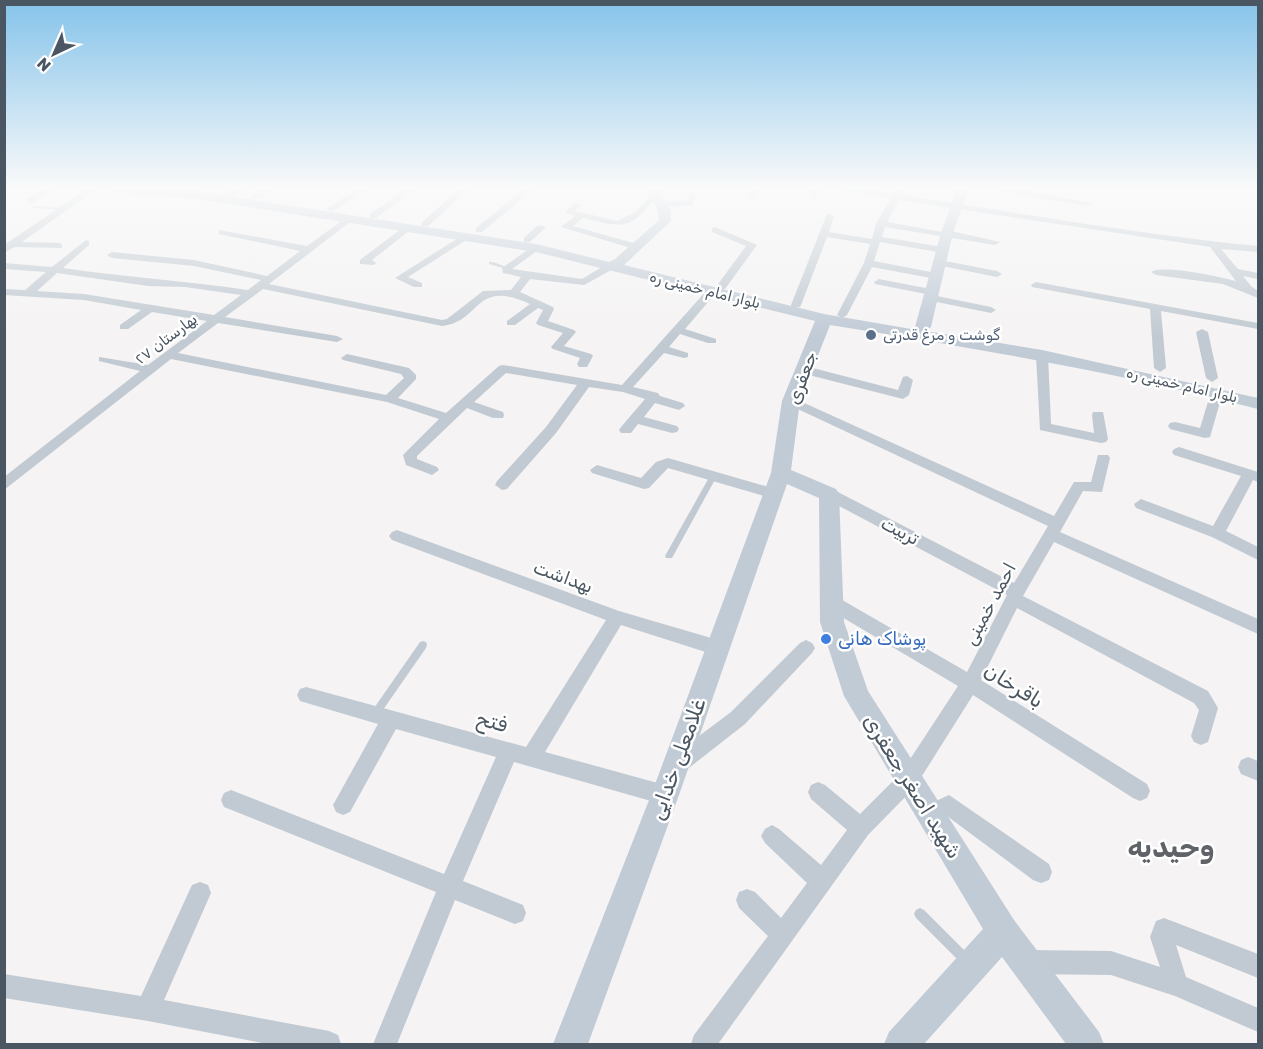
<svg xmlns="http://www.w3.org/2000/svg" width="1263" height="1049" font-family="Rubik,'Noto Sans Arabic',sans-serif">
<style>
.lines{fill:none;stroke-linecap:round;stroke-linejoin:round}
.lane{fill:#c1cad2;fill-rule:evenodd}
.street{fill:#c1cad2;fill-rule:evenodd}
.secondary{fill:#c1cbd6;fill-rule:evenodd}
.service-dot{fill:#5c6f8a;stroke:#fff;stroke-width:2}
.shop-dot{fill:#3f7fe0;stroke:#fff;stroke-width:2}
.labels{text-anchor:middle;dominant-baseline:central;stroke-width:5;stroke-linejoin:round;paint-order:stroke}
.far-street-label{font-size:15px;fill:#4a5661;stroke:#fff}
.far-service-label{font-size:15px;fill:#4e5e75;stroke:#fff;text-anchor:start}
.street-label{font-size:18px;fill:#4a5661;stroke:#fff}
.shop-label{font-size:18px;fill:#366cbe;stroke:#fff;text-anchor:start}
.near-street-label{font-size:21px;fill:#4a5661;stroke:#fff}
.near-district-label{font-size:28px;font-weight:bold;fill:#5f6368;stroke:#fff}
</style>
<rect width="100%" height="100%" fill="#f5f3f3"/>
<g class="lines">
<g class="lane">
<path d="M33,206L63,208L65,209L63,210L35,208H33Z"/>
<path d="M489,262H493L509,268L507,269L489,264Z"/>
<path d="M711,474H713L717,476L672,558H666L665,556Z"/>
<path d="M423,641L426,642L427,645L426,648L378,717L375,718L372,717L370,714L372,711L420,642Z"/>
<path d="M920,908L924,910L971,957L973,961L971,965L967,967L963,965L916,918L914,914L916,910Z"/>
</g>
<g class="street">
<path d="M44,189H54L33,203H27V199Z"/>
<path d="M87,189H96L22,242L59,243L62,244V248L15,247L4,253V245Z"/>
<path d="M235,189H246L234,196H228V192Z"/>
<path d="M265,189H275L257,199L250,197Z"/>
<path d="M358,189H368L333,211L326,209Z"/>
<path d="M406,189H415L376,218H370V214Z"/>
<path d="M460,189H469L428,226H422V222Z"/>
<path d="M524,189H533L482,232H476V228Z"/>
<path d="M754,189H762L755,198H749L748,196Z"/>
<path d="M813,189H821L814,197L810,194Z"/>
<path d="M842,189H861L894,194L897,189H905L902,195C1020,213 1139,234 1258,246V252L1221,249L1238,269L1258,273V279L1243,276L1251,286L1258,291V298L1223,284L1156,275L1151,272C1162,264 1221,277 1236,281L1210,247L899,200L887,222L943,232L947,230L1000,242L995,245L885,227L882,237L943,247L948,250L943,253L880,242L874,261L936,273L941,276L936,279L872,267L847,315L842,318L837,315L864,263L870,244L827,237L801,305L800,307H792L791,305L827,214L834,216L829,232L872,239L876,224L891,198L846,192Z"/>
<path d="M997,189H1016L1092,203L1088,206L1001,192Z"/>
<path d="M653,192L657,195C631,231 624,228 583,218L573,226L640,245V249H634L561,227L575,216L565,212L574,203L581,205L575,211L617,221L636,212Z"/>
<path d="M693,192L697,195L692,205L662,207L658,204L662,201H686Z"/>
<path d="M347,217L352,220L350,222L269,284L442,320L447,319L483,291L511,290L521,277L503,273L502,268L533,246L541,248L512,269L582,279L607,264H615V268L584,285L530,279L520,292L553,307L554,309L548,321L574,330L576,332L564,346L591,354L593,356L587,367H579L577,364L580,358L553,349L551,347L563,333L538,325L536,323L543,310L538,308L515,325H507V321L530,304C473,278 483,321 442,326L263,289L225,317L337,336L343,339L337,342L218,323L178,353L386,395L404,378L401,374L343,360L341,358L347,354L409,368L416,375V379L398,398L446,413L499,366L503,365L622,385L707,290H715V294L685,329L716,339V343H708L680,334L669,347L688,353V357L684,358L664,353L633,387L658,393L660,396L683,403L685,406L679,410L655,403L644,417L677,426L679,429L677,432L672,433L638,424L631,433H621L619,430L621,427L645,399L623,392L589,387L556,433L507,489L502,490L495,485L497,481L546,427L577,385L506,373L474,402L503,412L504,415L503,418H493L467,408L417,456V459L437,467L439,470L432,475L406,465L403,455L439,419L387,402L171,359L4,490V477L140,371L99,361V357L148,365L207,321L152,312L128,329H120V325L141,310L84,300L4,295V289L25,290L46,272L4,269V263L52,267L86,240L89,241V245L63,268C125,277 186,281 248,290L261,280L194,266L112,258L107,255L112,252L194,260L267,276L300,251L219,234V230L307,246ZM57,273L148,286L185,287L241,295L214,315L84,294L37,291Z"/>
<path d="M538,225L546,227L530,242H524V238Z"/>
<path d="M405,226L413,228L372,260L376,263L374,265L360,264V260Z"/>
<path d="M715,227L757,245L725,289L721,290L716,287L746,246L712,232V228Z"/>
<path d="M463,235L471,237L408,277L422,283V287H414L395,278Z"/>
<path d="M940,260L997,271L1002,274L997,277L937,265L935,263Z"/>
<path d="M879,279L936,290L937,292L932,295L991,307L996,310L991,313L927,300L926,298L931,295L875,284L874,282Z"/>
<path d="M1036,282L1258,323V329L1161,311L1166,368L1160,372L1154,368L1150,309L1032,287L1031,285Z"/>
<path d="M1202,329L1208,332L1218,378L1212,382L1206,378L1196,332Z"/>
<path d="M1042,352L1048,355L1051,424L1094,433L1092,415L1093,412H1103L1108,439L1106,442L1101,443L1040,430L1036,355Z"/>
<path d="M805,366L898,390L903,377L907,376L913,380L909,395L903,399L801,373V367Z"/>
<path d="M1217,388L1223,392L1210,437L1205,438L1170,429L1168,426L1170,423L1175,422L1200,428L1211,392Z"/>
<path d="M791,397L1054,516L1074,482H1091L1098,455H1108L1110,458L1102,492L1083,491L1060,532L1258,619V634L1054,542L1023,596L1208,691L1218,708L1208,742L1201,745L1194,742L1191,736L1199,710L1194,703L1017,608L981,680L1147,784L1150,791L1147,798L1140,801L1133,798L973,695L915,787L868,835L718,1044H691L694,1035L768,936L739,908L736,900L739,892L747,889L755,892L781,918L807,883L765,843L761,836L765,829L772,825L779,829L821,865L847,830L811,799L808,792L811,785L818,782L825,785L860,814L901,773L958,686L825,607L823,602L825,597L831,595L837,597L967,672L1007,595L824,498L822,494L824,490H834L1014,583L1048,526L787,404L785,401Z"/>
<path d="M1179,447L1258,472V482L1253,480L1226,531L1258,547V560L1212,537L1136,508L1134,504L1141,499L1213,526L1241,476L1174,455L1172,452L1174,449Z"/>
<path d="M668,458L779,490L781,494L774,499L668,468L649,488L644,489L592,473L590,470L597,465L641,478L656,462Z"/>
<path d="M397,530L619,611L718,640L724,643L727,648L724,653L718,656L621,625L545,752L665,785L672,788L675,795L672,802L665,805L514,762L463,881L523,905L526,913L523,921L515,924L455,900L397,1044H373L436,892L224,807L221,800L224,793L231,790L444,874L496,757L396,729L350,812L343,815L336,812L333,805L378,724L300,701L297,695L300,689L306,687L526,747L606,620L392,540L389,536L392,532Z"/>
<path d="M806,640L812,643L815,648L812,653L745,724L685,771L678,774L671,771L668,764L671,757L731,712L800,643Z"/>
<path d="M1248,757L1258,761V781L1241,774L1238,767L1241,760Z"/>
<path d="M949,795L1049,864L1052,872L1049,880L1041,883L1033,880L947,816L930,824L923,821L920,814L923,807Z"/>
<path d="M200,882L208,885L211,893L164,1000L329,1031L338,1035L341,1044H267L148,1021L4,998V974L141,996L192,885Z"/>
<path d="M1164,918L1258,954V978L1176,945L1186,977L1258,1008V1032L1175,996L1111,975L1026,974L1018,970L1014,962L1018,954L1026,950L1111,951L1160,967L1150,937L1156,921Z"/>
</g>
<path class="secondary" d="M108,189L190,190L536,244L609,262L615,259L659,220L657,207L647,195L650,189H662L659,194L671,210V221L624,265L824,314L917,330L915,327L941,233L957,189H969L953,233L931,327L926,331L1042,350L1258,398V409C1117,372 973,348 830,325L800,401L791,470L836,489L839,494L844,622L868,691L1014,920L1099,1032L1104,1044H1066L1002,957L924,1044H884L889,1032L983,929L844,696L820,622L819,498L787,484L679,795L588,1044H553L651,795L771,473L782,401L815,321L536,252L190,198L114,193Z"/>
</g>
<linearGradient id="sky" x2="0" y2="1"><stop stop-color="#85c3ea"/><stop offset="0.56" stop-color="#fafafa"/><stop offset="1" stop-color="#fafafa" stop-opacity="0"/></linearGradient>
<rect width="1263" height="336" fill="url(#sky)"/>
<circle class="service-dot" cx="871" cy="335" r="6"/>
<circle class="shop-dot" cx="826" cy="639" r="6"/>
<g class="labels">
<g class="far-street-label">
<text transform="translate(705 290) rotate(14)">بلوار امام خمینی ره</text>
<text transform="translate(166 339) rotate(-37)">بهارستان ۲۷</text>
<text transform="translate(1182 385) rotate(13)">بلوار امام خمینی ره</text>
</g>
<g class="far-service-label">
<text x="883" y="335">گوشت و مرغ قدرتی</text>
</g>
<g class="street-label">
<text transform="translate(802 378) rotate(-70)">جعفری</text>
<text transform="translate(900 531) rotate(27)">تربیت</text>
<text transform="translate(563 577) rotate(20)">بهداشت</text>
<text transform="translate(990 604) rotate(-62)">احمد خمینی</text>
</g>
<g class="shop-label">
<text x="838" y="639">پوشاک هانی</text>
</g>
<g class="near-street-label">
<text transform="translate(1014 685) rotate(32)">باقرخان</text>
<text transform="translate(492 721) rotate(15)">فتح</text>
<text transform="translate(677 759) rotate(-70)">غلامعلی خدایی</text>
<text transform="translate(913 786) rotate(58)">شهید اصغر جعفری</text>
</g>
<g class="near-district-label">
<text x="1171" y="847">وحیدیه</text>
</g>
</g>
<rect width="1263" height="1049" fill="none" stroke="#4a5661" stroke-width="12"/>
<g transform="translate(54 54) rotate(224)" stroke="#ffffff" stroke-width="4.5" paint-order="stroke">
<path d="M0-4.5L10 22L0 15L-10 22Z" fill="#4a5661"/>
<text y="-9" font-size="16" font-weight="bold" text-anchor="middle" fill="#4a5661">N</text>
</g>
</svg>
